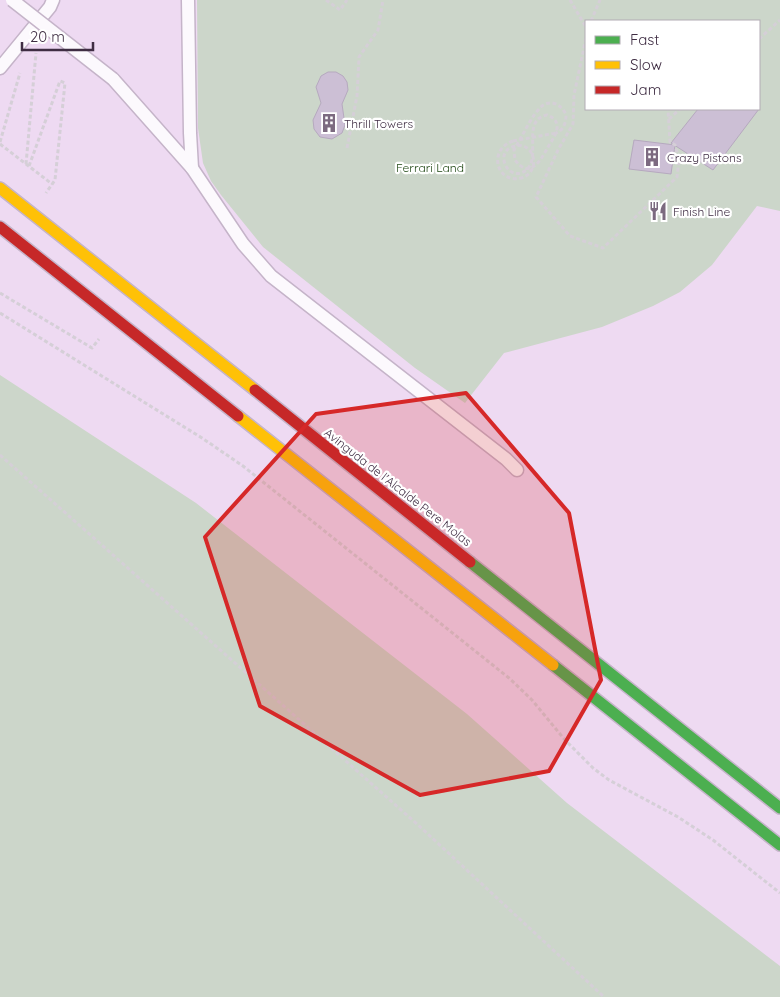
<svg xmlns="http://www.w3.org/2000/svg" width="780" height="997" font-family="Quicksand,sans-serif">
<style>
.green{fill:#ccd6ca;fill-rule:evenodd}
.building{fill:#ccbfd5;stroke:#b6a9bf}
.lines{fill:none;stroke-linecap:round;stroke-linejoin:round}
.lane-casing{stroke:#c5b4c9;stroke-width:15}
.fast-casing{stroke:#c5b4c9;stroke-width:14}
.slow-casing{stroke:#c5b4c9;stroke-width:14}
.jam-casing{stroke:#c5b4c9;stroke-width:14}
.path{stroke:#d5cfd7;stroke-width:3;stroke-dasharray:4 2.5;stroke-linecap:butt}
.lane{stroke:#fcf9fd;stroke-width:12}
.fast{stroke:#4caf50;stroke-width:11}
.slow{stroke:#ffc107;stroke-width:11}
.jam{stroke:#c62828;stroke-width:11}
.lane-bridge-casing{stroke:#c5b4c9;stroke-width:15;stroke-linecap:butt}
.path-bridge{stroke:#d5cfd7;stroke-width:3;stroke-dasharray:4 2.5;stroke-linecap:butt}
.lane-bridge{stroke:#fcf9fd;stroke-width:12}
.marked{fill:#d62828;fill-opacity:0.2;stroke:#d62828;stroke-width:4;stroke-linejoin:round}
.labels{text-anchor:middle;dominant-baseline:central;stroke-width:4.5;stroke-linejoin:round;paint-order:stroke}
.poi-label{font-size:12px;fill:#3f2d43;stroke:#fff;text-anchor:start}
.park-label{font-size:12px;fill:#1d4612;stroke:#fff}
.street-label{font-size:12px;fill:#3f2d43;stroke:#fff}
</style>
<rect width="100%" height="100%" fill="#eedaf2"/>
<g class="green">
<path d="M197,0H780V211L757,206L712,265L680,292L653,306L602,327L504,353L465,403L415,368L263,247L221,195L211,181L203,163L198,128ZM586,21H759V109H586Z"/>
<path d="M0,375L196,503L467,714L567,803L780,966V997H0Z"/>
</g>
<g class="building">
<path d="M328,72H336L343,76L347,82L348,90L342,104L345,125L342,133L332,139L320,137L314,129L313,120L321,103L316,87L321,76Z"/>
<path d="M698,109H759L713,170L671,143Z"/>
<path d="M634,140L675,145L671,174L629,169Z"/>
</g>
<g class="lines">
<g class="lane-casing">
<g id="lane">
<path d="M188,0L190,133L192,168"/>
<path d="M0,68L50,7L53,0"/>
<path d="M113,79L192,168L243,244L271,276L506,459L517,470"/>
</g>
</g>
<g class="fast-casing">
<g id="fast">
<path d="M470,562L780,808"/>
<path d="M553,665L780,845"/>
</g>
</g>
<g class="slow-casing">
<g id="slow">
<path d="M0,188L255,390"/>
<path d="M238,416L553,665"/>
</g>
</g>
<g class="jam-casing">
<g id="jam">
<path d="M0,227L238,416"/>
<path d="M255,390L470,562"/>
</g>
</g>
<g class="path">
<path d="M326,0L340,10L347,0"/>
<path d="M570,0L586,27"/>
<path d="M591,21L600,0"/>
<path d="M586,38L574,95L573,124L558,150L536,197L570,236L603,248L677,177L679,159L675,145L670,142L668,109"/>
<path d="M759,39L780,20"/>
<path d="M669,119L680,109"/>
<path d="M513,141C487,150 497,184 521,178C543,172 534,138 512,147C494,154 509,182 525,171C543,159 520,120 547,115C552,117 556,119 557,125C558,133 552,140 548,147C541,160 530,180 515,160L514,150L516,146C524,134 530,118 540,108C549,98 562,104 566,115C566,122 564,130 556,133"/>
<path d="M0,142L20,73"/>
<path d="M0,144L52,184"/>
<path d="M347,148L357,96L359,57L378,30L383,0"/>
<path d="M26,164L36,53"/>
<path d="M29,166L60,81L65,83L55,180L46,193"/>
<path d="M0,293L92,348L99,339"/>
<path d="M0,313L202,438L243,466L509,678L532,700L565,740L593,768L609,780L678,817L713,840L780,893"/>
<path d="M0,455L417,824L604,997"/>
</g>
<use href="#lane" class="lane"/>
<use href="#fast" class="fast"/>
<use href="#slow" class="slow"/>
<use href="#jam" class="jam"/>
<g class="lane-bridge-casing">
<path id="lane-bridge" d="M12,0L113,79"/>
</g>
<path class="path-bridge" d="M513,141L556,133"/>
<use href="#lane-bridge" class="lane-bridge"/>
</g>
<path class="marked" d="M466,393L569,513L601,680L549,771L420,795L260,706L205,537L316,414Z"/>
<defs>
<g id="building-bare" transform="scale(1.5)"><path d="M-4-6H4V6H1V3H-1V6H-4ZM-2.5-4.3h1.7v1.8h-1.7ZM.8-4.3h1.7v1.8H.8ZM-2.5-1h1.7V.8h-1.7ZM.8-1h1.7V.8H.8Z" fill="#7c6a80" stroke="#fff" stroke-width="2.5" paint-order="stroke"/></g>
<g id="restaurant-bare" transform="scale(1.5)"><path d="M-5-6h1v4h1v-4h1v4h1v-4h1v5L-1.5 .5V6h-2V.5L-5-1ZM5-6V6H3V1.5H1.5Q1.5-4 5-6Z" fill="#7c6a80" stroke="#fff" stroke-width="2.5" paint-order="stroke"/></g>
</defs>
<g fill-rule="evenodd">
<use href="#building-bare" x="329" y="123"/>
<use href="#building-bare" x="652" y="157"/>
<use href="#restaurant-bare" x="658" y="211"/>
</g>
<g class="labels">
<g class="poi-label">
<text x="344" y="123">Thrill Towers</text>
<text x="667" y="157">Crazy Pistons</text>
<text x="673" y="211">Finish Line</text>
</g>
<g class="park-label">
<text x="430" y="167">Ferrari Land</text>
</g>
<g class="street-label">
<text transform="translate(398 487) rotate(38)">Avinguda de l'Alcalde Pere Molas</text>
</g>
</g>
<rect x="585" y="20" width="175" height="90" fill="#ffffff" stroke="#b2abb4"/>
<rect x="595" y="36" width="25" height="8" fill="#4caf50" stroke="#b2abb4"/>
<text x="630" y="45" font-size="15" fill="#3f2d43">Fast</text>
<rect x="595" y="61" width="25" height="8" fill="#ffc107" stroke="#b2abb4"/>
<text x="630" y="70" font-size="15" fill="#3f2d43">Slow</text>
<rect x="595" y="86" width="25" height="8" fill="#c62828" stroke="#b2abb4"/>
<text x="630" y="95" font-size="15" fill="#3f2d43">Jam</text>
<path d="M22 42v8h71v-8" fill="none" stroke="#3f2d43" stroke-width="2.5"/>
<text x="30" y="42" font-size="15" fill="#3f2d43" stroke="#ffffff" stroke-width="4" paint-order="stroke">20 m</text>
</svg>
